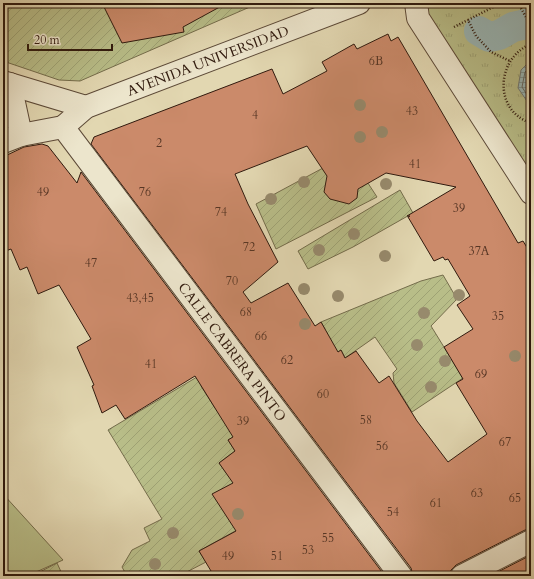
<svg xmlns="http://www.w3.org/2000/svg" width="534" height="579" font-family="Cardo,serif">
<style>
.grass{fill:url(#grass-tufts);stroke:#746c4b}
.garden{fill:url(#garden-furrows);stroke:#746c4b}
.pitch{fill:#b8bd88;stroke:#746c4b}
.water{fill:url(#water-rules);stroke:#6f7873}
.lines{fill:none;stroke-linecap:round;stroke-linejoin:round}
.shore{stroke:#646862;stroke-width:1}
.canal{stroke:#99b7b7;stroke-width:30}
.building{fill:#cb8a6a;stroke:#301a0e;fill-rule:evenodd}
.street-casing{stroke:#5c4937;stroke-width:24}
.path{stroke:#301a0e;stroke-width:2.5;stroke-dasharray:1 2;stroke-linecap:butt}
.street{stroke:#ece5cc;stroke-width:22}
.tree{fill:#978a6c}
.labels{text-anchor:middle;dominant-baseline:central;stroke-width:3;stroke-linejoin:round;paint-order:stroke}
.number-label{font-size:12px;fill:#573625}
.street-label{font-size:14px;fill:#301a0e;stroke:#ece5cc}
</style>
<defs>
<pattern id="grass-tufts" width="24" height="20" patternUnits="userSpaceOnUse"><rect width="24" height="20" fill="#b8bd88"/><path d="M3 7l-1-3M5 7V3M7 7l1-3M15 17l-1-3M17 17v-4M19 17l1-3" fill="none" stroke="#9ea274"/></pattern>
<pattern id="garden-furrows" width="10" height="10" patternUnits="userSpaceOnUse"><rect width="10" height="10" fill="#b8bd88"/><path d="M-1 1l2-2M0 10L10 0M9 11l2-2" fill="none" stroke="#9ea274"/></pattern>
<pattern id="water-rules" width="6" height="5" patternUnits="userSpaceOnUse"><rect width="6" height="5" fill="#99b7b7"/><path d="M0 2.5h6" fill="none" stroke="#7d9493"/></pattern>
</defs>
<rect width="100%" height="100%" fill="#e2d7b1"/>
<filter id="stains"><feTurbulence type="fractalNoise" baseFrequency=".005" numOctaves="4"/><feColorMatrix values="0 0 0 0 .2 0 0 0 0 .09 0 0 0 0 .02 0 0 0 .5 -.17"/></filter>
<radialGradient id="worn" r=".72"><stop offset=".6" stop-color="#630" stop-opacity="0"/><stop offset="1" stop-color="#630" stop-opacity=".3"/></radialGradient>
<path class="grass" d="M416,3H531V193Z"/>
<g class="garden">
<path d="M3,3H259L80,81L59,80L3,61Z"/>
<path d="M349,154L377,197L276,249L256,204Z"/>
<path d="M400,190L413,213L353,247L308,269L298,251Z"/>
<path d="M443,275L457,299L431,326L463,378L412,412L394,383L393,373L397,369L375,337L345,358L341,350L318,364L325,329L321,322L421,281Z"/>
<path d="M202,374L201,386L215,408L238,434L228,440L235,451L219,463L234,483L213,494L237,530L199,551L206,562L179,576H127L122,567L132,550L150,541L144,528L162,519L108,430Z"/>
<path d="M57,563L63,576H32Z"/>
</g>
<path class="pitch" d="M3,494L63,560L27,576H3Z"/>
<path class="water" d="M531,60V107L518,88L521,70Z"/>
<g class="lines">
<path class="shore" d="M531,66L525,72L522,87L531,101"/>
<path class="canal" d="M479,31L489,37L499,35L513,27L531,23"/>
</g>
<g class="building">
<path d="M102,3H227L183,27L184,32L122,43Z"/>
<path d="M388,34L391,41L398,37L518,243L523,241L531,254V529L525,530L456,565L451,570L450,576H413L411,568L91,144L94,137L272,69L283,94L327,71L322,62L354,44L357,49ZM307,146L327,176L324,192L330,199L349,204L357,198L358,189L386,173L456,187L407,216H410L408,217L434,261L443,257L445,260L448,259L470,296L457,305L473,329L444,347L463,379L456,383L487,434L448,462L417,421L389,376L379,383L356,351L345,358L341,350L338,352L321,322L315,326L288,283L251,303L243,292L278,262L248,204L235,174Z"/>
<path d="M42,144L48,146L77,183L81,172L385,576H214L199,551L236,531L212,494L233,483L219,463L235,451L228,440L233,437L195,376L125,419L116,405L102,413L92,386L94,385L77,347L91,339L59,285L38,294L27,267L20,270L11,249L3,252V157L24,147Z"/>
<path d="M531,555V576H490Z"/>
</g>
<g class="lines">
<g class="street-casing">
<g id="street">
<path d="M416,3L418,18L531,193"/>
<path d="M3,82L86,107"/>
<path d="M10,84L21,135"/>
<path d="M63,127L401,576"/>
<path d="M63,127L86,107L359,3"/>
<path d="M3,142L21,135L63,127"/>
<path d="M462,576L531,541"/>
</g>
</g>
<g class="path">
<path d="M501,3L468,20L476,36L491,52L510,61"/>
<path d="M518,3L531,26"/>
<path d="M454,27L468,20"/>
<path d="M531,44C496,58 493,111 531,123"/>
</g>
<use href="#street" class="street"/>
</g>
<g class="tree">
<circle cx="360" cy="105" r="6"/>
<circle cx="382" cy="132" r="6"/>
<circle cx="360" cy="137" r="6"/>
<circle cx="304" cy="182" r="6"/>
<circle cx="386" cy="184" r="6"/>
<circle cx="271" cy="199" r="6"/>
<circle cx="354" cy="234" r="6"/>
<circle cx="319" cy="250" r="6"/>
<circle cx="385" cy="256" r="6"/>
<circle cx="304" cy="289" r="6"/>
<circle cx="459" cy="295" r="6"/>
<circle cx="338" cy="296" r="6"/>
<circle cx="424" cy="313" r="6"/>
<circle cx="305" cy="324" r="6"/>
<circle cx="417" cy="345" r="6"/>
<circle cx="515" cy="356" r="6"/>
<circle cx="445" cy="361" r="6"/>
<circle cx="431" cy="387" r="6"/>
<circle cx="238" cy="514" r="6"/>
<circle cx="173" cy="533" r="6"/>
<circle cx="155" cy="564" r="6"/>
</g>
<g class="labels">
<g class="number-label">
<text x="376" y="61">6B</text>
<text x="412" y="111">43</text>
<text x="255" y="115">4</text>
<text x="159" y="143">2</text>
<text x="415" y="164">41</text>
<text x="43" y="192">49</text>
<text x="145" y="192">76</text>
<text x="459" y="208">39</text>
<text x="221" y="212">74</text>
<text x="249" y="247">72</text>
<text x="479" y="251">37A</text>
<text x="91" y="263">47</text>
<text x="232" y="281">70</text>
<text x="140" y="298">43,45</text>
<text x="246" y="312">68</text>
<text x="498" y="316">35</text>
<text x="261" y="336">66</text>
<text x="287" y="360">62</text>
<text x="151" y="364">41</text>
<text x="481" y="374">69</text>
<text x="323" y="394">60</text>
<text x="366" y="420">58</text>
<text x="243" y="421">39</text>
<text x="505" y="442">67</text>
<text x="382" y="446">56</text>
<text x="477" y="493">63</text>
<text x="515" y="498">65</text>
<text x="436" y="503">61</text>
<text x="393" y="512">54</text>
<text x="328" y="538">55</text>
<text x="308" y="550">53</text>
<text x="228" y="556">49</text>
<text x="277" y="556">51</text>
</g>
<g class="street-label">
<text transform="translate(208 61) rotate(-21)">AVENIDA UNIVERSIDAD</text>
<text transform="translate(232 352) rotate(53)">CALLE CABRERA PINTO</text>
</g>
</g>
<rect width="534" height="579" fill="none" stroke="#e2d7b1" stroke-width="16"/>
<rect x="4" y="4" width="526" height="571" fill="none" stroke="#301a0e" stroke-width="2"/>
<rect x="8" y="8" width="518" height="563" fill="none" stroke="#301a0e"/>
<path d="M28 44v6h84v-6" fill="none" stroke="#301a0e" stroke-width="2"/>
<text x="34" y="44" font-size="12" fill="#301a0e" stroke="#ece5cc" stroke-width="3" paint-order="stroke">20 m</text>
<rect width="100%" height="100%" filter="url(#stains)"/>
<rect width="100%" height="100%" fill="url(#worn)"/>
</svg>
